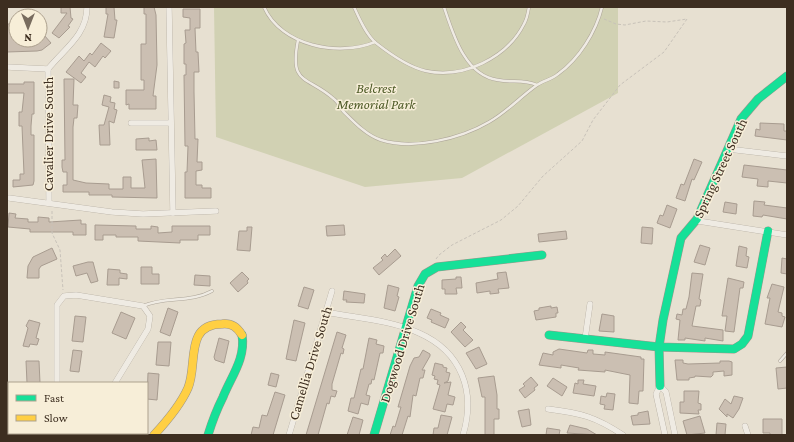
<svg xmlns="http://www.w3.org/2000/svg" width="794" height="442" font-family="'Crimson Pro',serif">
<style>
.green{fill:#d6d7b3}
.cemetery{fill:#d1d1b3}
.building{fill:#cbbfb2;stroke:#a89c90}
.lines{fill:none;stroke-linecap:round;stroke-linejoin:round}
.lane-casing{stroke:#ada599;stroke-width:3.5}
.street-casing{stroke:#ada599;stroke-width:6}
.fast-casing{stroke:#9c958a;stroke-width:9}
.slow-casing{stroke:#9c958a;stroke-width:9}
.path{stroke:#c8c2b9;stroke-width:1;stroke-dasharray:3 2;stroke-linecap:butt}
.lane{stroke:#efebe3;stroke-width:2.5}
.street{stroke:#efebe3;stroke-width:5.5}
.fast{stroke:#16e098;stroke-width:8}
.slow{stroke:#ffcf43;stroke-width:8}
.labels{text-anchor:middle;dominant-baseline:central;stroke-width:3;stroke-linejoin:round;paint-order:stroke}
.park-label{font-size:14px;font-style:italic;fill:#4d5a26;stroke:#f7eed8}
.street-label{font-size:14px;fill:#3d2e20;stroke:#f7eed8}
</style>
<rect width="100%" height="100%" fill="#e7e0d1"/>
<path class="green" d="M7,106H8L7,307Z"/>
<path class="cemetery" d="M214,7H618V93L462,178L365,187L216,137Z"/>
<g class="building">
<path d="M61,7H70L71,18L73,19L68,26L70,27L59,38L52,33L67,13H61Z"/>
<path d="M106,7H114L115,20H117L114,38L104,37L108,14H106Z"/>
<path d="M144,7H154L156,15L157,65L153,96H156V109H129V104L126,105V90H144V80H141V44H146V14H144Z"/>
<path d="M183,9H200V28H195L196,52H198L199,72H194V92L195,139H198L197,162H202V170L196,171V185H202V188H211V198H185V172H187L188,146H185L184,75H186V64H184V44L186,43L185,30H190V18L183,17Z"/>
<path d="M7,24H16V40H40V37L44,35L51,43L42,50L37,51L7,52Z"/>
<path d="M101,43L111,51L105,58L103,56L95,67L89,62L81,73L86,77L81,83L66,72L79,56L84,61L90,53L92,55Z"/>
<path d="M64,79H74L73,105H78L77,118H74L73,127V180L86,183L109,184V189H123V177H131V188H145L142,160L156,159L157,198L112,197V195H89V192H63V185H67V172H63L62,167V160H65Z"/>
<path d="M114,81L119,82V88H114Z"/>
<path d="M24,82H34V114H32L31,126V135H34V181L33,185L13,187V180H20V174H24L22,126H19V112H22L24,93H7V84H24Z"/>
<path d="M104,95L111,97L110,102L115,103L114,109L117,110L114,123L109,121L110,145H100L99,125H104L109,107L102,105Z"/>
<path d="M760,123L784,124V131H787V140L755,136L756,129L760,130Z"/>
<path d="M149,138V141L156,140L157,150H136V139Z"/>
<path d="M694,159L702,162L694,180L692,179L685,201L676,198L681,184L684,185Z"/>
<path d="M744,165L787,170V183L768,181V187L757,186L758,179L742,177Z"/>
<path d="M754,201L765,202L764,205L787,208V219L763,215L762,217L753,216Z"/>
<path d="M725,202L737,204L736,214L723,212Z"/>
<path d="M667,205L677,209L670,228L657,223L660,215L663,216Z"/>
<path d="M9,213L16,214L15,218L28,219V222H38V217L49,218V222L81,220V224H86V235H73V232H30V229L8,227Z"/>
<path d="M95,225L136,226V229H151V226L158,227V233L172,232V226H210V235H198V240H180V243L138,241V237H116V235H103V240H95Z"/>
<path d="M344,225L345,235L327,236L326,226Z"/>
<path d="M247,227H252L250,251L237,250L239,231H247Z"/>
<path d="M642,227L653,228L652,244L641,243Z"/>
<path d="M566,231L567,239L539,242L538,234Z"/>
<path d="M700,245L710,248L705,265L694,262Z"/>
<path d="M739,246L747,248L746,256L749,257L747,268L736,266Z"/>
<path d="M52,248L57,259L41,266L39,269V278H27L28,266L33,257Z"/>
<path d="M395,249L401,256L379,275L373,268L383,260L381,258L385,254L387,257Z"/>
<path d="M782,258L787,259V274L781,273Z"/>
<path d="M88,262H93L98,281L91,283L87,273L76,276L73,266Z"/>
<path d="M141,267H152V274H159V284H141Z"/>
<path d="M108,269L120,270V273L127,274V279L119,278V285H107Z"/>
<path d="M242,272L249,279L247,281L248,283L238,292L230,283Z"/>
<path d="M506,272L509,288L498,289L499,293L490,294V291L477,293L476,283L498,279L497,273Z"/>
<path d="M692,273L703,274L699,299L701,300L700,306H696L692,326L723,330V341L705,338V341L685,338V340H678L680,320L676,319L677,314L682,315L683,309H686L689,297Z"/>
<path d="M195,275L210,276V286L194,285Z"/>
<path d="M456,277H461L462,288H456L457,294H445V289H442V280L456,279Z"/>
<path d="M728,278L744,282L743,288H740L734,332L725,331L727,316H722Z"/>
<path d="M772,284L784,287L778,312L782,313V316L785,317L782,327L765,324L770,298H767Z"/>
<path d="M388,285L399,288L397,296L399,297L395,311L384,308Z"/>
<path d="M304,287L314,290L308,309L298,306Z"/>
<path d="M344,291L365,294L364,303L346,302L347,300H343Z"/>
<path d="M551,306V308L557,307L558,313H556V317L536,320L534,311L539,310V308Z"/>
<path d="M168,308L178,312L170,336L160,332Z"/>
<path d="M431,309L441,313L440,315L449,319L445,328L431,322L432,320L427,318Z"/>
<path d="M121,312L135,318L126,339L112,333Z"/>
<path d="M602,314L614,316V332L599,331Z"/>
<path d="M75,316L86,317L83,342L72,341Z"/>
<path d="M29,320L40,323L36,338L39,339L37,345L30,344L29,347L23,346L28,328L26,326Z"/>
<path d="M294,320L305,323L296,361L286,359Z"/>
<path d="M461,322L466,327L463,330L473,340L465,347L451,332Z"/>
<path d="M337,332L346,335L342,348L344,349L343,354L341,353L332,384V390L337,391L335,397L331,396L329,404L327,403L318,435H306Z"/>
<path d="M219,338L229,341L224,363L215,360L214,357Z"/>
<path d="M369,338L377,340L376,344L384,346L383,353H380L374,380L372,379L371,384H369L366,395L370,396L368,405L361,403L358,414L348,411L351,398H354L361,369H363Z"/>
<path d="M158,342H171L169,366L156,365Z"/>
<path d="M479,347L487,364L476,369L466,353Z"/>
<path d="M559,349L587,353L588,350H593V354L605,355V352L641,357V359H644L643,391H639L638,404L629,403L630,375L605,370V372L578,370L579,368L561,365V368L539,365L543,353L553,355V352Z"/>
<path d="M73,350L82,351L79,372L70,371Z"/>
<path d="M423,350L430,354V356L422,370H425L423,378H420L416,396L413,395L410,417L408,416L402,435H390L393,426L395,427L401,407H398L410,366L414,358L419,357Z"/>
<path d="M675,360H683V363L688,364L720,363V361H729L732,362V375L724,376V371L713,372V375L711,377L695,376V377L689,378V380H677Z"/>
<path d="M26,361H39L40,383H27Z"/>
<path d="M435,363L443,365V367L447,368L446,372L450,373L448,381L444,383L451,382L448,395L455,397L453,405L447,404L445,412L433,409L440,385L437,384L438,380L434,379L435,376L432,375Z"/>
<path d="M787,367V388L778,389L776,368Z"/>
<path d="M148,373L159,374L157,400L147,399Z"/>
<path d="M271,373L279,375L276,387L268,385Z"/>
<path d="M494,376L497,395V409H499V419H494V435H485V397H482L478,378Z"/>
<path d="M531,377L538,385L534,388L535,390L525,398L519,390L525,386L523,384Z"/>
<path d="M553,378L567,387L562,396L547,386Z"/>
<path d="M578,380H584L583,384L596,386L594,396L573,393L575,383L578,384Z"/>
<path d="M684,391H699L698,403L701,404V410H698L699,414L680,413V402H684Z"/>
<path d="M275,392L285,395L273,435H251L253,427L259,428L262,415L267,416Z"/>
<path d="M607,393L615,394L613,410L604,409L605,405L600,404L601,396L606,397Z"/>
<path d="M734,396L743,398L739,409L733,418L727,414V417L719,409L725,399L731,404Z"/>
<path d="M529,409L531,425L522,427L518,411Z"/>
<path d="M648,411L650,424L633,425L631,416L638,415V413Z"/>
<path d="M441,415L452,417L447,435H433L434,428H438Z"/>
<path d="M700,416L705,433L687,435L683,421Z"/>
<path d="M353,417L363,420L359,435H347Z"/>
<path d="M763,419H782V435H770V433H763Z"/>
<path d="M717,423L726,424L725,435H716Z"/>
<path d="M570,425L587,429L597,435L567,433Z"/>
<path d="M547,428L560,430L559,435H546Z"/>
</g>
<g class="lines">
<g class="lane-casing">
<g id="lane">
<path d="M264,7C281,46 339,57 375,42"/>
<path d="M354,7C359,18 366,35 376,43C390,54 408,67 426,71C463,79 507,58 524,24C527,19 528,13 529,7"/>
<path d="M444,7C453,34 465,76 498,80C512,83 523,79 537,85"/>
<path d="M298,40C289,86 307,75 334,99C338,102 340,107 343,111C354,122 366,135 381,140C413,150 460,139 489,122C507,112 520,97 537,85C543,81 552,79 558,74C579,59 596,32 602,7"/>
<path d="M143,306C164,296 190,303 212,291"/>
<path d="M780,361L787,353"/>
</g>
</g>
<g class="street-casing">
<g id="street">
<path d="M169,7L173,213"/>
<path d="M7,67L48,69"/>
<path d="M131,123H170"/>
<path d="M728,149L787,156"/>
<path d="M9,198L112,212L143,214L216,211"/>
<path d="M49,202L48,69C64,49 87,35 87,7"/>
<path d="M698,221L787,235"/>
<path d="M326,312C356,318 391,320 419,333C462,352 476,392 463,435"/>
<path d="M585,339L590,304"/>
<path d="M57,383V305L64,296L76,295L143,306L150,316L148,329L115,383"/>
<path d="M548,409C581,413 596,417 623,435"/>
<path d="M745,426L748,435"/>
<path d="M56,435V433"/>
<path d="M85,435L86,433"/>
<path d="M289,435L332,291"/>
<path d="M665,435L656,394L660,386L666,392L675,435"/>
</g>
</g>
<g class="fast-casing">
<g id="fast">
<path d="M549,335L659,347L734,349L742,344L748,336L768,231"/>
<path d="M660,386L659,347L663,320L681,238L697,219L741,119L758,99L787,76"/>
<path d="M208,435C212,422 217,409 223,397C231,377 246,358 242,335"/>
<path d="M374,435L418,286L425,274L437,267L542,255"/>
</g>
</g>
<g class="slow-casing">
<path id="slow" d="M154,435C167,421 180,406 188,388C198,365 184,324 222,324C232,323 237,327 242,335"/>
</g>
<g class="path">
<path d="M604,19L616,24L625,25L646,21L667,22L687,19"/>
<path d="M52,211V233L60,250L63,290"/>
<path d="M436,259L439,255L452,245L501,220L518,206L543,176L582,141L593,120L620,85L664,52L687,19"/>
</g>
<use href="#lane" class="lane"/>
<use href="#street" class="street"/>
<use href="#fast" class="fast"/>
<use href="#slow" class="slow"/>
</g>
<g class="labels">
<g class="park-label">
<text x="376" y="88">Belcrest<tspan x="376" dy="16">Memorial Park</tspan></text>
</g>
<g class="street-label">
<text transform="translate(48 134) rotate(-90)">Cavalier Drive South</text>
<text transform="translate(720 168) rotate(-65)">Spring Street South</text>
<text transform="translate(402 343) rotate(-73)">Dogwood Drive South</text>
<text transform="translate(310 363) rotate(-73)">Camellia Drive South</text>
</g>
</g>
<rect width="794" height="442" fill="none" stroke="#3d2e20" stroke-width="16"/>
<rect x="8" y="382" width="140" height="52" fill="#f7eed8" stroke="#ada18e"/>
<rect x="16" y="395" width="20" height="6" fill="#16e098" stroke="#ada18e"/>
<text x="44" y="402" font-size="12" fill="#3d2e20">Fast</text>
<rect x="16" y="415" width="20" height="6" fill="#ffcf43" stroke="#ada18e"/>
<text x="44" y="422" font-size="12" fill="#3d2e20">Slow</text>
<g transform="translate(28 28) rotate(180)"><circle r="19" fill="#f7eed8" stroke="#ada18e"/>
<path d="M0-3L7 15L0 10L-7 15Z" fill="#786c5e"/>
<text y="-6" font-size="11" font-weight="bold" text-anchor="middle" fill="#3d2e20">N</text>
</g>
</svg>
